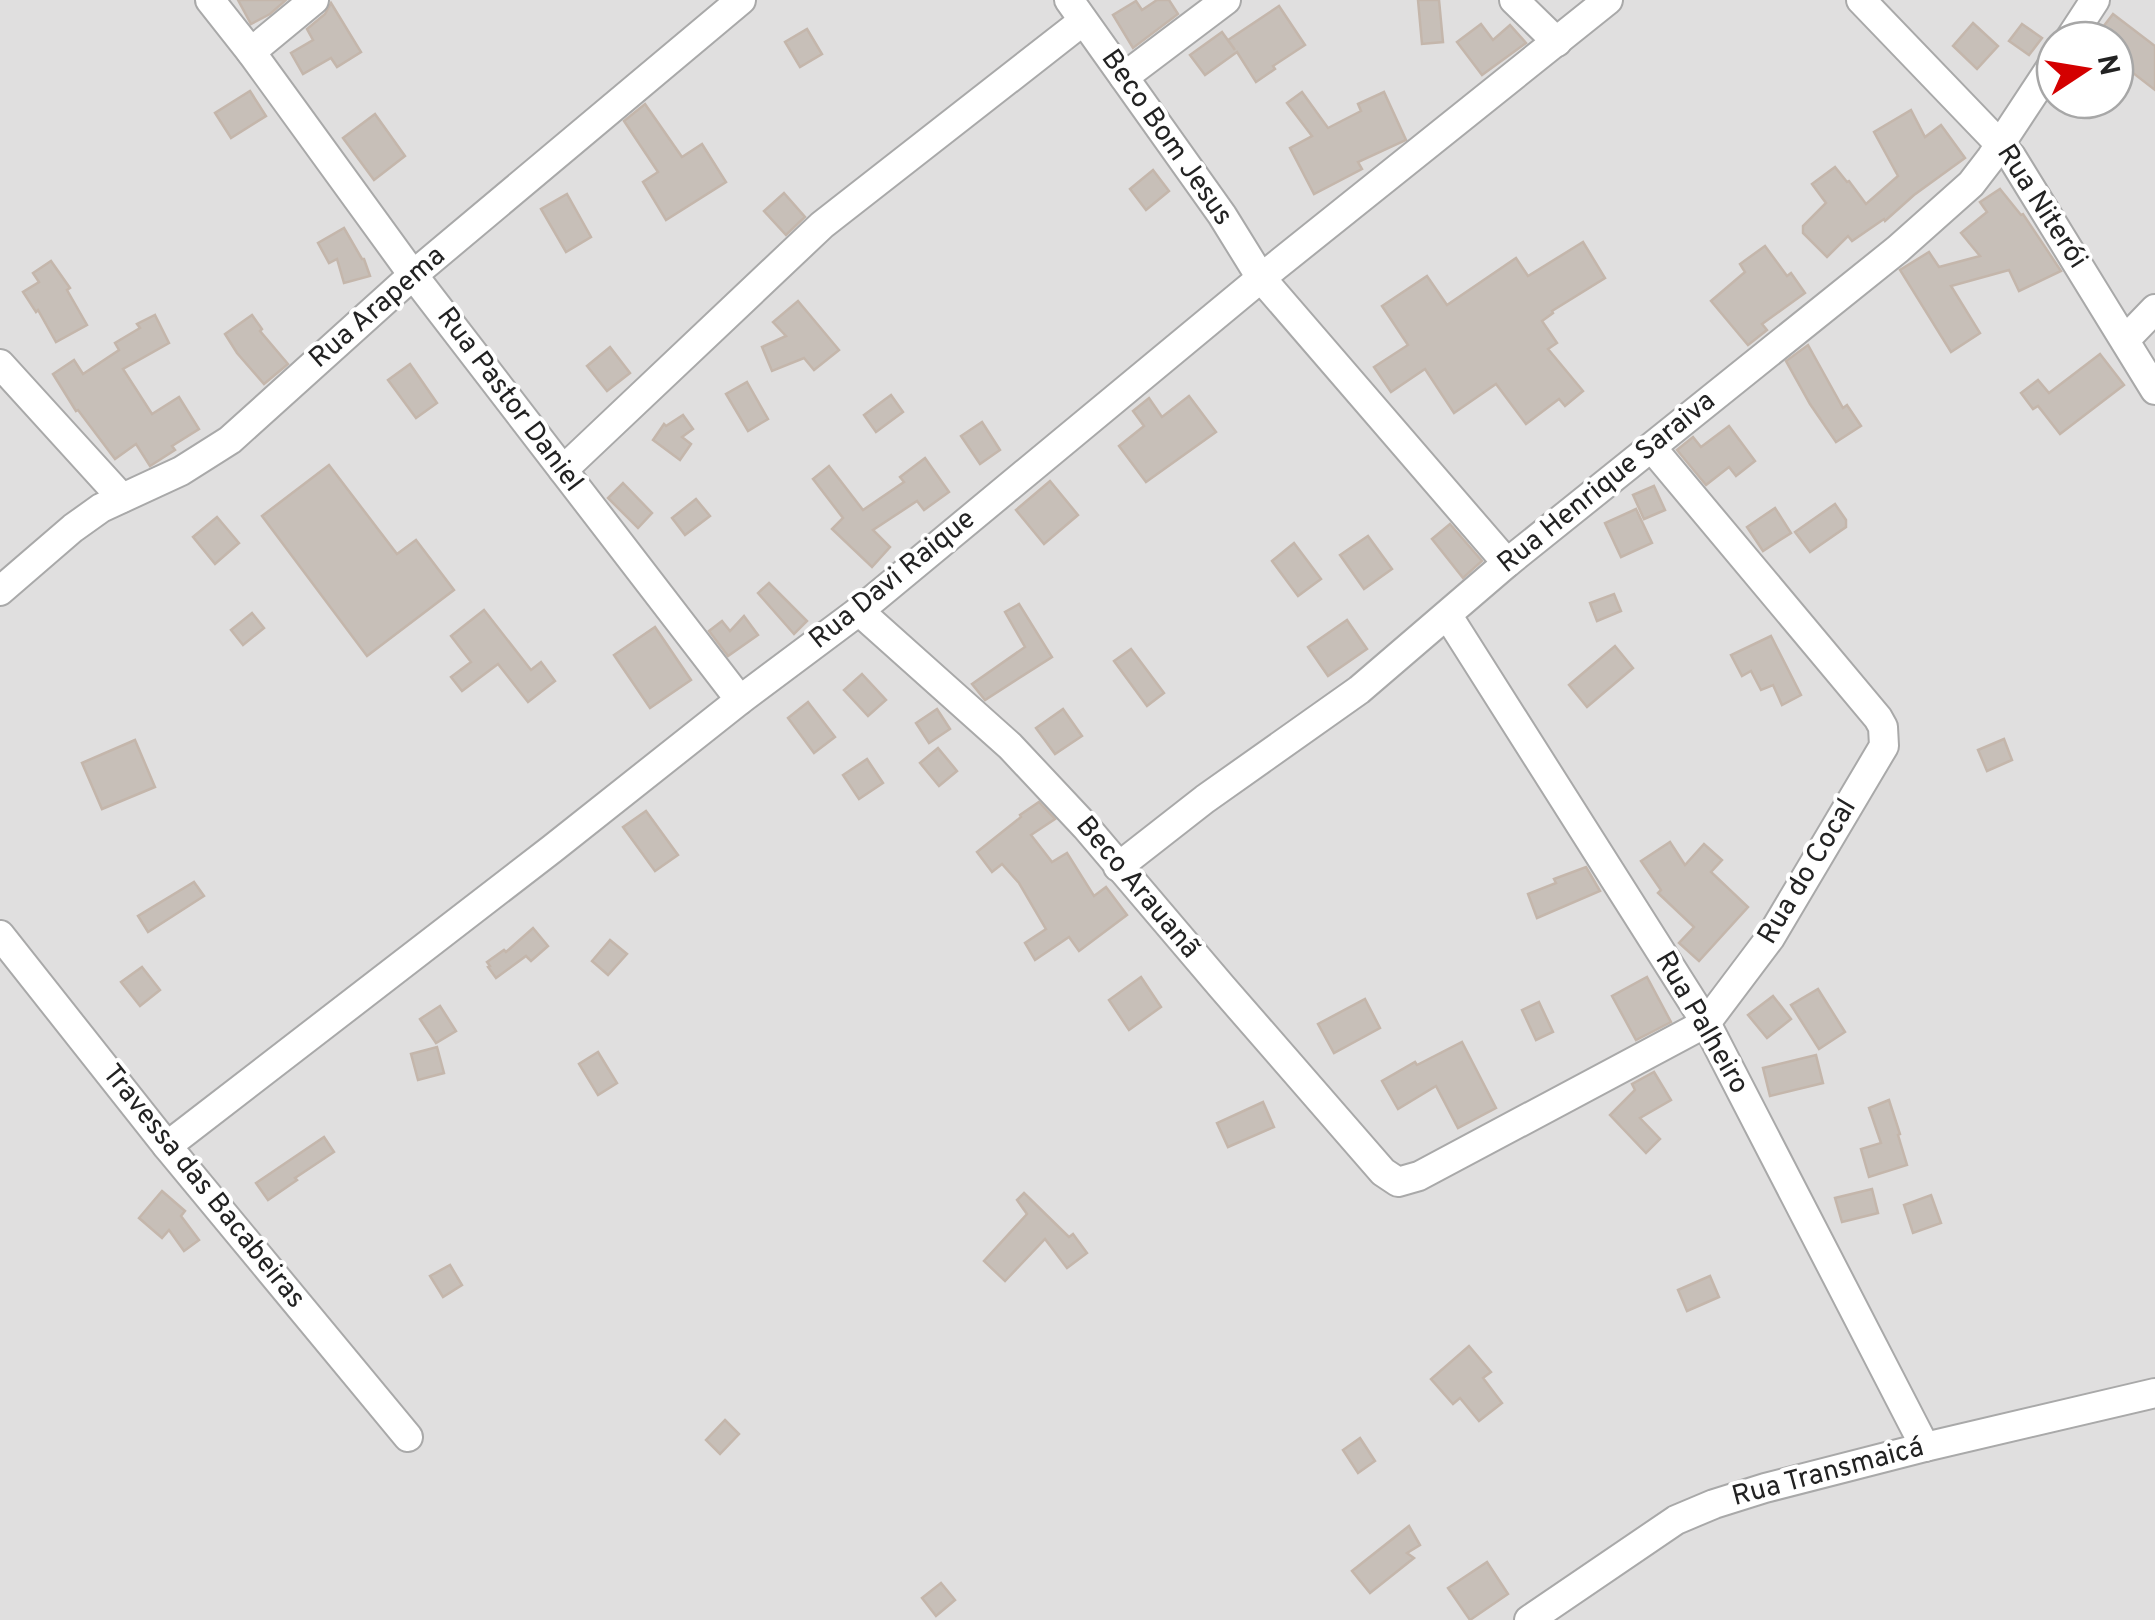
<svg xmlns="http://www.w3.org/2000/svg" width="2155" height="1620" font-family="Overpass,sans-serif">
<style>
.residential{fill:#e0dfdf;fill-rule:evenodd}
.building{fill:#c7bfb8;stroke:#c4b6ab;stroke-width:2.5}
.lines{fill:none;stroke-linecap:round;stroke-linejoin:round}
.minor-casing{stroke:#a9a9a9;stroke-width:32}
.minor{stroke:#fff;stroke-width:28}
.labels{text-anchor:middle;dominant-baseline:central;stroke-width:8;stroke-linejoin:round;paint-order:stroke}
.street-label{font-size:28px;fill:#222;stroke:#fff}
</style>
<rect width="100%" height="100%" fill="#f2efe9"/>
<path class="residential" d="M0,0H2155V1620H0ZM2055,40H2115V100H2055Z"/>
<g class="building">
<path d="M238,0H286L270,14L251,24Z"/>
<path d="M1157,0H1169L1178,14L1133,48L1113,15L1136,1L1142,10Z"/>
<path d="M1418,0H1439L1443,42L1422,44Z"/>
<path d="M331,3L361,52L337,67L331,58L303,74L291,53L313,40L307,29L325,14Z"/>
<path d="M1279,6L1305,45L1273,66L1275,69L1256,82L1237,52L1205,75L1190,55L1222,32L1235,50L1228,40Z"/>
<path d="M2113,14L2155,46V90L2115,59V40H2093Z"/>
<path d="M1973,23L1998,46L1977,69L1953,46Z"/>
<path d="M1481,24L1493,40L1510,25L1526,43L1482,75L1457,42Z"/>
<path d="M2022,24L2042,38L2029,55L2009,41Z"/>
<path d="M807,29L822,54L800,67L785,42Z"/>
<path d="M250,91L266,116L231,138L215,113Z"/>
<path d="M1302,92L1328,128L1361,111L1358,104L1384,92L1406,140L1358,162L1362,169L1314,194L1290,148L1312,136L1287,103Z"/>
<path d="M645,104L682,157L702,144L726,182L666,220L643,182L658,172L624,121Z"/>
<path d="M1911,110L1925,137L1941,125L1965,158L1914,195L1885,221L1884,219L1852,241L1848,236L1827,257L1803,233V226L1826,203L1812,184L1835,167L1847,182L1849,181L1866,204L1898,176L1874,132Z"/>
<path d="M375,114L405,156L374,180L343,138Z"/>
<path d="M1153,170L1169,191L1146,210L1130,189Z"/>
<path d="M2000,189L2021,215L2023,214L2061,271L2019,291L2009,270L1951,286L1980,333L1951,352L1900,270L1929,252L1939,267L1980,256L1961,233L1987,212L1980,202Z"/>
<path d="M784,193L805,217L786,235L764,211Z"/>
<path d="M567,194L591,237L566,252L541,209Z"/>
<path d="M344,228L362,259H364L370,276L344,283L337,259L329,263L318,243Z"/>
<path d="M1583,242L1605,278L1552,311L1553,313L1542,321L1557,343L1548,349L1583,391L1565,406L1559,399L1526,424L1496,384L1454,413L1425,369L1391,392L1374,367L1408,345L1382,306L1427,276L1447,305L1516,258L1528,276Z"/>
<path d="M1765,246L1787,276L1791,273L1805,293L1762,324L1767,330L1748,345L1711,301L1745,272L1740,264Z"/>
<path d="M51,261L70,288L67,290L87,325L56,342L38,310L36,312L23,292L39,282L33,273Z"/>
<path d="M798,301L839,350L814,370L804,358L772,371L762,347L786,336L773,322Z"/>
<path d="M155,315L169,343L123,369L152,414L179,397L199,429L172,446L175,450L150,466L136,444L115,459L78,410L76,411L53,374L74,360L83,374L119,350L115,343L140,328L137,324Z"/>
<path d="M252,315L262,329L260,331L288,364L264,384L237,353L225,334Z"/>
<path d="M1808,345L1843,408L1847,405L1861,426L1836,442L1810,404L1786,361Z"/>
<path d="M610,347L630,373L607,391L587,366Z"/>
<path d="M2100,354L2124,385L2060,434L2038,406L2033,409L2021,393L2038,380L2049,393Z"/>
<path d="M410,364L437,403L416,418L388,380Z"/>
<path d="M747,382L768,419L748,431L726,394Z"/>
<path d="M891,395L903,412L876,432L864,415Z"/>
<path d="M1189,396L1216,432L1146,482L1119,446L1144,426L1133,411L1149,398L1162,417Z"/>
<path d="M683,415L693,429L682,437L691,444L680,460L653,440L664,424L666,426Z"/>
<path d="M982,422L1000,450L980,464L961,436Z"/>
<path d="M1729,426L1755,461L1736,476L1729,467L1706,485L1677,450L1693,437L1701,447Z"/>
<path d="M925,458L949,492L924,510L917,501L873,530L890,547L872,567L832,529L843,518L813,479L829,466L863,510L904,482L900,477Z"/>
<path d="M329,465L397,554L416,540L454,590L367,656L262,516Z"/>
<path d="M1050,481L1078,515L1044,544L1016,510Z"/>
<path d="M623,483L652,513L638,528L608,498Z"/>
<path d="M1654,486L1665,510L1644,519L1633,495Z"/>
<path d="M696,499L710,516L685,535L672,518Z"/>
<path d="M1835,504L1846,520V527L1810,552L1795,532Z"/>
<path d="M1775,508L1791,533L1763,551L1747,527Z"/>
<path d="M1636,509L1652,543L1621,557L1605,523Z"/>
<path d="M217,517L239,543L215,564L193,537Z"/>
<path d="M1450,524L1482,561L1463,578L1432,539Z"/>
<path d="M1368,536L1392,569L1364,589L1340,555Z"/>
<path d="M1294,543L1321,579L1298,596L1272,561Z"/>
<path d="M769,583L807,621L794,634L758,593Z"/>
<path d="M1614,594L1621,611L1597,621L1590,603Z"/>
<path d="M1019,604L1052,657L985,700L972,684L1025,647L1005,612Z"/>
<path d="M484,610L531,670L541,662L555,681L528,702L498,664L462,691L451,677L471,662L451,636Z"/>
<path d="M252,613L264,628L243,645L231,630Z"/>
<path d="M744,616L758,635L728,656L709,631L722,621L730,631Z"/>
<path d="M1347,620L1367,649L1328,676L1308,647Z"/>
<path d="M655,627L691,680L650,708L614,655Z"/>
<path d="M1771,636L1801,695L1782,705L1773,685L1761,690L1751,671L1742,676L1731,655Z"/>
<path d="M1615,646L1633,668L1587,707L1569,685Z"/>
<path d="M1131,649L1164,693L1147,706L1114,661Z"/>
<path d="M862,674L886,700L868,716L844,690Z"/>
<path d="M808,702L835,737L814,753L788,718Z"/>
<path d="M937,709L950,729L929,743L916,723Z"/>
<path d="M1063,709L1082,736L1055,754L1036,728Z"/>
<path d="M2004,739L2012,760L1987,771L1978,750Z"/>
<path d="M135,740L155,787L102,809L82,763Z"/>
<path d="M938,748L957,771L939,786L920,763Z"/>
<path d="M867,759L883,783L859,799L843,775Z"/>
<path d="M1039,802L1055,819L1031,835L1052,862L1067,853L1094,896L1106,887L1127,915L1079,951L1069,937L1035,960L1025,943L1046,929L1019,883L1002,864L992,872L977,852L1021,817L1020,815Z"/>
<path d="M646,811L678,855L655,871L623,827Z"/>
<path d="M1670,842L1685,865L1704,844L1722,860L1711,872L1748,907L1699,961L1679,943L1694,927L1658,893L1661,890L1641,861Z"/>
<path d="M1586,867L1600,891L1537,918L1528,894L1556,883L1554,879Z"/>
<path d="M194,882L204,896L148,932L138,916Z"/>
<path d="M533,928L548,946L531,961L526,956L496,978L488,967L490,966L487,962L504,950L506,952Z"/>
<path d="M610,940L627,954L608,975L592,961Z"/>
<path d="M142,967L160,990L140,1006L121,982Z"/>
<path d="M1141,977L1161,1007L1129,1030L1109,1000Z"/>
<path d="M1647,977L1671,1022L1636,1040L1612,996Z"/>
<path d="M1818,989L1845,1032L1819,1049L1791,1005Z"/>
<path d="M1773,996L1791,1019L1767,1038L1748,1015Z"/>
<path d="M1365,999L1380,1028L1334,1053L1318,1024Z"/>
<path d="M1539,1002L1553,1032L1536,1040L1522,1010Z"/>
<path d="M440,1006L456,1031L436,1043L420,1019Z"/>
<path d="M1462,1042L1496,1108L1458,1128L1436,1086L1398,1109L1382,1081L1415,1062L1417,1065Z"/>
<path d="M437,1047L444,1073L418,1080L411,1054Z"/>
<path d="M598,1052L617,1083L598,1095L579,1064Z"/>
<path d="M1816,1055L1823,1083L1770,1096L1763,1068Z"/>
<path d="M1654,1072L1671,1100L1640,1118L1660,1139L1646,1153L1610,1115L1635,1090L1632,1084Z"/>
<path d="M1889,1100L1900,1134L1898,1135L1907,1165L1869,1177L1861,1149L1881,1143L1869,1108Z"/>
<path d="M1263,1102L1274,1127L1228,1147L1217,1123Z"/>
<path d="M324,1137L334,1152L295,1178L297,1180L268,1200L256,1183Z"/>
<path d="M1872,1189L1878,1213L1842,1222L1835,1198Z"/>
<path d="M162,1191L185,1211L181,1216L199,1240L184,1251L169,1230L162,1238L139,1218Z"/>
<path d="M1024,1193L1069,1237L1073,1234L1087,1253L1067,1268L1045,1239L1005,1281L984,1261L1027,1214L1017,1200Z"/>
<path d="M1931,1195L1941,1223L1913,1233L1904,1205Z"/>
<path d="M450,1265L462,1285L443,1297L430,1276Z"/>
<path d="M1710,1276L1719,1297L1687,1311L1678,1290Z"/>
<path d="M1469,1346L1491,1372L1483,1378L1502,1403L1479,1421L1460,1398L1453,1404L1431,1379Z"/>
<path d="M725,1420L739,1434L720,1454L706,1440Z"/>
<path d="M1360,1438L1375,1461L1358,1473L1343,1450Z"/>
<path d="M1409,1526L1420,1545L1407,1553L1414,1558L1370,1593L1352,1571Z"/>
<path d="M1487,1562L1508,1594L1470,1620L1448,1588Z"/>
<path d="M941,1583L955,1600L936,1616L922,1598Z"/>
</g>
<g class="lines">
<g class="minor-casing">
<g id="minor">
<path d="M210,0L251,52L413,275L740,700"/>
<path d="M1069,0L1222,215L1261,278L1507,563"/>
<path d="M1514,0L1557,42"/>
<path d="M1861,0L2011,156L2155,390"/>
<path d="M2069,40L2095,0"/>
<path d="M251,52L314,0"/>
<path d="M1124,77L1226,0"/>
<path d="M2125,340L2155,309"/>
<path d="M0,364L122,498"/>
<path d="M563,470L822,225L1083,21"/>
<path d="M0,591L73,528L101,508L181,471L230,440L413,275L741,0"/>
<path d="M859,611L1010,746L1086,827L1222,987L1383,1172L1398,1182L1419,1176L1706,1023L1770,938L1884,746L1883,727L1878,718L1652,448"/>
<path d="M1448,616L1706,1023L1925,1447"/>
<path d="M1118,867L1205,799L1359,690L1507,563L1898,249L1971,184L1991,158L2055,61"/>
<path d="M0,935L167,1146L408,1437"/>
<path d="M167,1146L552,849L740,700L859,611L1261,278L1608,0"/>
<path d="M1529,1620L1676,1520L1714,1504L1765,1488L1925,1447L2155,1393"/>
</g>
</g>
<use href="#minor" class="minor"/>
</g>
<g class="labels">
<g class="street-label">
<text transform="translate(1166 138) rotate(55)">Beco Bom Jesus</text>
<text transform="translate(2041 207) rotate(57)">Rua Niterói</text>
<text transform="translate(378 308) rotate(-41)">Rua Arapema</text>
<text transform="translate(509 400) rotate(53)">Rua Pastor Daniel</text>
<text transform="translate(1607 483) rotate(-39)">Rua Henrique Saraiva</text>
<text transform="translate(893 580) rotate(-39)">Rua Davi Raique</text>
<text transform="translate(1808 872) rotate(-59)">Rua do Cocal</text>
<text transform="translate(1137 888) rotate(50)">Beco Arauanã</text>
<text transform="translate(1701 1023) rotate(60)">Rua Palheiro</text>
<text transform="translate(203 1187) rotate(51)">Travessa das Bacabeiras</text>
<text transform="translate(1828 1473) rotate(-15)">Rua Transmaicá</text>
</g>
</g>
<g transform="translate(2085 70) rotate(78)"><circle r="48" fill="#ffffff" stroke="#a7a7a7" stroke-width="2.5"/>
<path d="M0-8L18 38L0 25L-18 38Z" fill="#d40000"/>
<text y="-15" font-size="28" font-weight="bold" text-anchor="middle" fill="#222222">N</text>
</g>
</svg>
